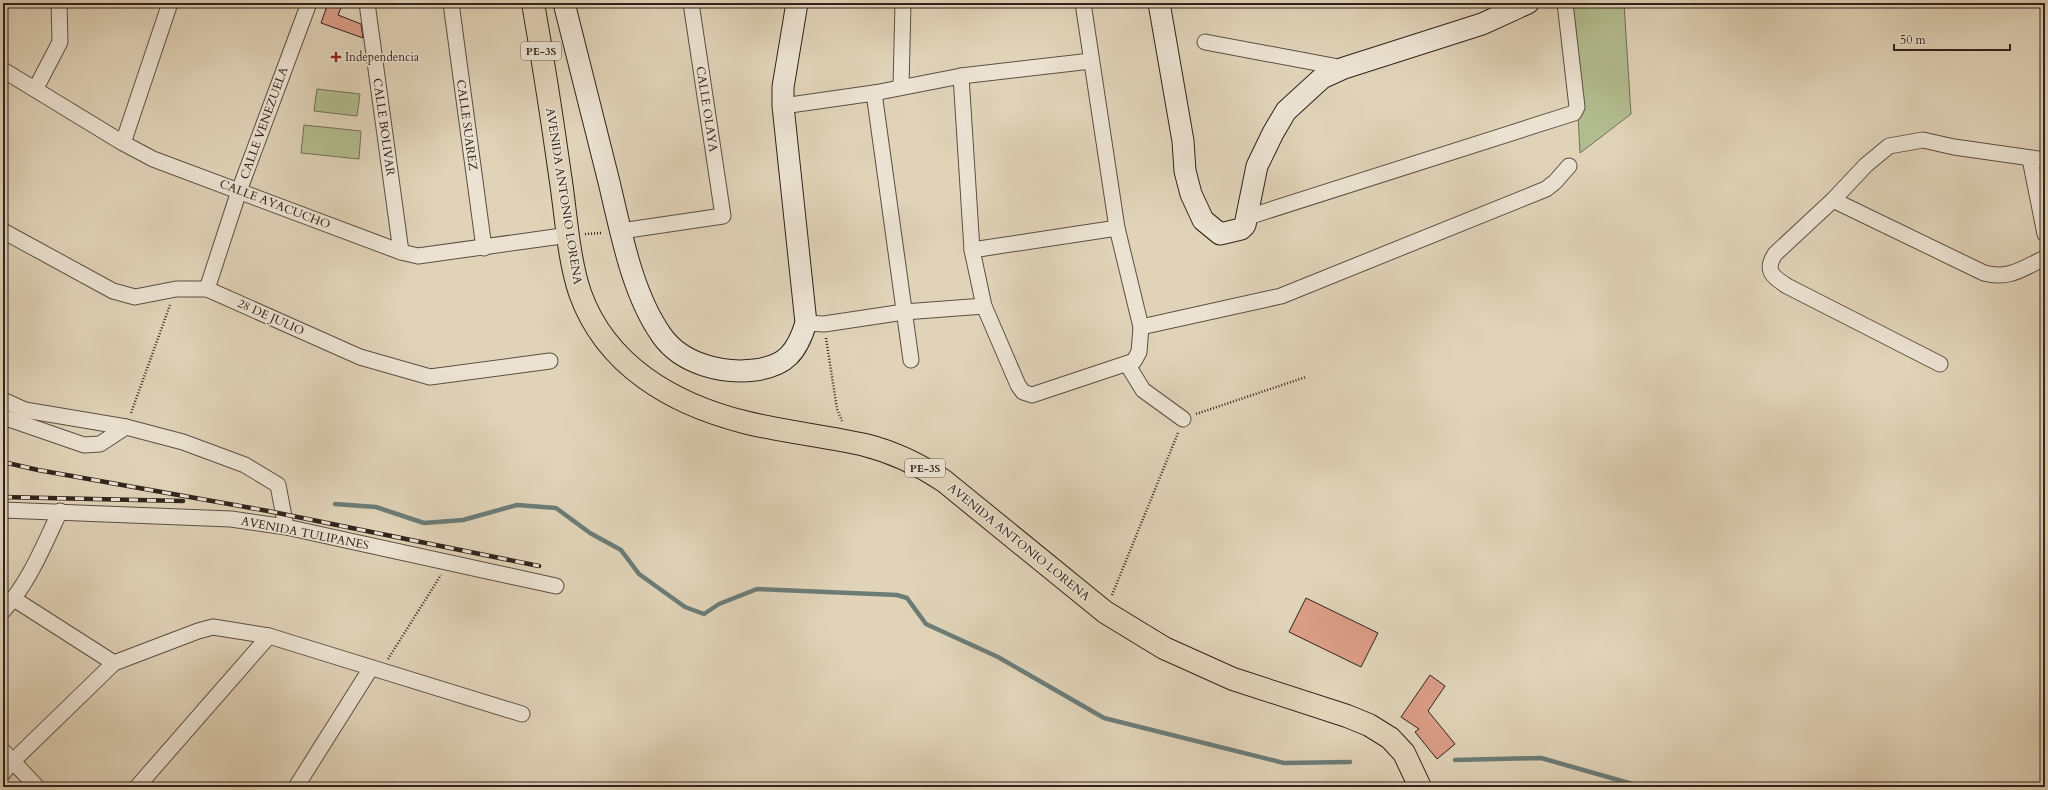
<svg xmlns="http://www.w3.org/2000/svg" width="2048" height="790" font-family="Cardo,serif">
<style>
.green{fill:#b2bc8f;stroke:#727056}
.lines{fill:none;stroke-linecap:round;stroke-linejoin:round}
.stream{stroke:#6c7c77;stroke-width:4.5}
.building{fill:#db9d87;stroke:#31231c}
.street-casing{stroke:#5d4f43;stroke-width:17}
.secondary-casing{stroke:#31231c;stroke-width:23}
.highway-casing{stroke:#31231c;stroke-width:24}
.path{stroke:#31231c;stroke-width:2.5;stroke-dasharray:1 2;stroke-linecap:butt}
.street{stroke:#ebe2d1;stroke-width:15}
.secondary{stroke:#ebe2d1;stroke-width:21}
.highway{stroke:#e0d3b8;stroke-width:22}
.rail-casing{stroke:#31231c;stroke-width:4.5}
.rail{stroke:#ebe2d1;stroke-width:3;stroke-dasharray:9;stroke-linecap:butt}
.poi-dot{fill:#8f2418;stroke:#ebe2d1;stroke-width:1.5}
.labels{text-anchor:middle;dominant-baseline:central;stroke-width:3;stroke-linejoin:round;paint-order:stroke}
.shield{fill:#ebe2d1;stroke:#695c52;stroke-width:1}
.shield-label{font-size:11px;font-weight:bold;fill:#31231c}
.poi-label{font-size:12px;fill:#31231c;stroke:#ebe2d1;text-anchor:start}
.street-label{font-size:12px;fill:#31231c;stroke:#ebe2d1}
</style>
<rect width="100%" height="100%" fill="#e0d3b8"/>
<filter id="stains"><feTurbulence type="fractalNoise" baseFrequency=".005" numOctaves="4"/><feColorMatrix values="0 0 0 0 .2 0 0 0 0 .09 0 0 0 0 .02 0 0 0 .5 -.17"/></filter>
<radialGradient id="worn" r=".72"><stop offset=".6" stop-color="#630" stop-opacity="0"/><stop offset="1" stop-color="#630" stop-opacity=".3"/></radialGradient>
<g class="green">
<path d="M1572,3H1624L1631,114L1580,153Z"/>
<path d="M317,89L360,94L357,116L314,111Z"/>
<path d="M304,125L361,131L359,159L301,153Z"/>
</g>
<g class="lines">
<g class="stream">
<path d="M335,504L376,507L424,523L463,520L517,505L556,508L590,533L621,550L639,574L685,607L704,614L719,604L757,589L897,595L907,598L926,624L998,657L1104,718L1284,763L1350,762"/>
<path d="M1455,760L1541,758L1643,787"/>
</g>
</g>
<g class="building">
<path d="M328,3H343L338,15L361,24L363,38L321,23Z"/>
<path d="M1306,598L1378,633L1361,667L1289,632Z"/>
<path d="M1430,675L1445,686L1428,711L1455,744L1437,759L1415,732L1419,729L1401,717Z"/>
</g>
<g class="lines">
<g class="street-casing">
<g id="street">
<path d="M367,3L401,252"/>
<path d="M451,3L484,248"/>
<path d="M1205,42L1344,68"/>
<path d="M3,70L123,143L153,159L401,252L418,256L569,235"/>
<path d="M961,76L972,250L984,306L1018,385L1023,392L1032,395L1134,361L1139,352L1141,327L1117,228L1083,3"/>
<path d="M901,87L903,3"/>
<path d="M36,88L60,42L59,3"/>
<path d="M874,93L911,360"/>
<path d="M783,106L874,93L961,76L1091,61"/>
<path d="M123,143L170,3"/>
<path d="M2030,159L2045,234"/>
<path d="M1833,200L1984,273C2009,280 2023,268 2045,258"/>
<path d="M1248,217L1574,113L1577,107L1565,3"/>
<path d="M3,231L113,291L135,297L176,289H207L360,357L430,377L550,361"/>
<path d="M621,231L723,216L691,3"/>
<path d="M972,250L1117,228"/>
<path d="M207,289L239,191L309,3"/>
<path d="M806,323L824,324L904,312L984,306"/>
<path d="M1141,327L1281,296L1546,189L1555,182L1569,166"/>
<path d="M1127,364L1143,390L1183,419"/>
<path d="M1940,364L1787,286C1773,277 1764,271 1775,254L1833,200L1866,165L1889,146L1923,140L1954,147L2045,160"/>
<path d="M3,400L25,410L126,427L183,442L245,465L278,485L286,527"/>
<path d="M3,417L84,445L100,444L126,427"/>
<path d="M3,510L231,519L286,527L556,586"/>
<path d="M14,599L114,663"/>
<path d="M3,611C29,583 44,545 60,511"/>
<path d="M3,751L37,787"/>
<path d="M3,773L13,761L114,663L198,631L213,627L269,636L522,714"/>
<path d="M137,787L269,636"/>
<path d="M296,787L371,668"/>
</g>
</g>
<g class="secondary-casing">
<g id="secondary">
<path d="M564,3C579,63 594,123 609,182C621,232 632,294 662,336C682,364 722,374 755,370C786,366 797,352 806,323L783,106V87L797,3"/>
<path d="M1159,3L1183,141L1185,171L1191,194L1203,220L1220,234L1241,229L1245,225L1257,166L1273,133L1286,111L1322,78L1344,68L1482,24L1528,3"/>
</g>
</g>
<g class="highway-casing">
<path id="highway" d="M533,3C543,60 552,118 560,175C566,213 568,257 580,293C606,366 673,404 744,422C784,432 825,436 865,445C893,452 920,465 944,481L1105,612L1164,648L1233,679L1347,716L1369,725L1390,738L1404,753L1420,787"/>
</g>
<g class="path">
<path d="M585,234L602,233"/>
<path d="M826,338L837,409L842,421"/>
<path d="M131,413L170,305"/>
<path d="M1196,414L1306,377"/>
<path d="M1112,595L1178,433"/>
<path d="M388,659L441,575"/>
</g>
<use href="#street" class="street"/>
<use href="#secondary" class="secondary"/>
<use href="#highway" class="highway"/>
<g class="rail-casing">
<g id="rail">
<path d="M3,462L38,470L268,511L539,566"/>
<path d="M3,497L183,501"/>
</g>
</g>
<use href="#rail" class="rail"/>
</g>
<path class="poi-dot" d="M334 51h4v4h4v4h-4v4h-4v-4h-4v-4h4z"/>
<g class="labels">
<g class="shield">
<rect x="521" y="42" width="40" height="18" rx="3"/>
<rect x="905" y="459" width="40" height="18" rx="3"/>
</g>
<g class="shield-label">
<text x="541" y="51">PE-3S</text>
<text x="925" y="468">PE-3S</text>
</g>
<g class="poi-label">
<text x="345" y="57">Independencia</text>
</g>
<g class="street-label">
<text transform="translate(707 109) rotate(81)">CALLE OLAYA</text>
<text transform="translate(264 123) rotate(-70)">CALLE VENEZUELA</text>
<text transform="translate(467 125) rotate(82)">CALLE SUAREZ</text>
<text transform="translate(384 127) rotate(82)">CALLE BOLIVAR</text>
<text transform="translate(564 196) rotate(81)">AVENIDA ANTONIO LORENA</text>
<text transform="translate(275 204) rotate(21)">CALLE AYACUCHO</text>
<text transform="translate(271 317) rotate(24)">28 DE JULIO</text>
<text transform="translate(305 533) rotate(11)">AVENIDA TULIPANES</text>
<text transform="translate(1019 542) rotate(39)">AVENIDA ANTONIO LORENA</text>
</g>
</g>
<rect width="2048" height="790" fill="none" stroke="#e0d3b8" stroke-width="16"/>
<rect x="4" y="4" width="2040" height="782" fill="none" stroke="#31231c" stroke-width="2"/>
<rect x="8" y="8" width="2032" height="774" fill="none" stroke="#31231c"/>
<path d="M1894 44v6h116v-6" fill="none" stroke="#31231c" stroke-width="2"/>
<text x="1900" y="44" font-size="12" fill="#31231c" stroke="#ebe2d1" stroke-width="3" paint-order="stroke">50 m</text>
<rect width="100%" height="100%" filter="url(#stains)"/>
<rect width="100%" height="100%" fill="url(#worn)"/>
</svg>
